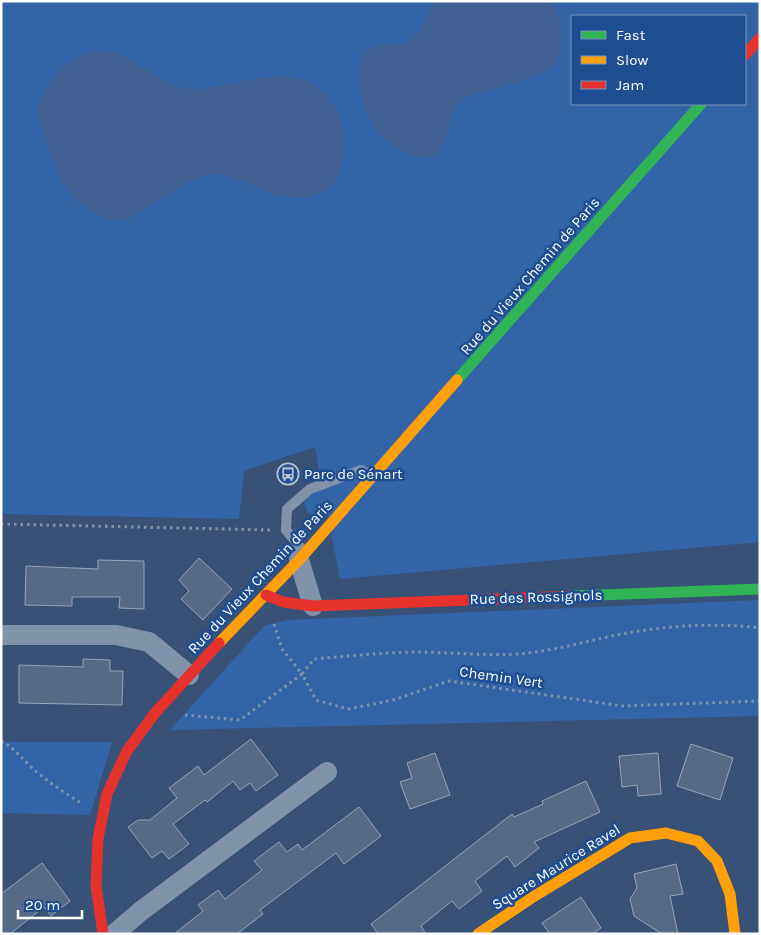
<svg xmlns="http://www.w3.org/2000/svg" width="761" height="935" font-family="Karla,sans-serif">
<style>
.green{fill:#3364a7;fill-rule:evenodd}
.water{fill:#3f6090}
.building{fill:#556a87;stroke:#95a4b8}
.lines{fill:none;stroke-linecap:round;stroke-linejoin:round}
.path{stroke:#8093aa;stroke-width:3;stroke-dasharray:2.5 4;stroke-linecap:butt}
.lane{stroke:#8093aa;stroke-width:10}
.street{stroke:#8093aa;stroke-width:20}
.fast{stroke:#30b455;stroke-width:11}
.slow{stroke:#ff9f0a;stroke-width:11}
.jam{stroke:#e5322d;stroke-width:11}
.labels{text-anchor:middle;dominant-baseline:central;stroke-width:5;stroke-linejoin:round;paint-order:stroke}
.street-label{font-size:15px;fill:#fff;stroke:#1e4e91}
.poi-label{font-size:15px;fill:#fff;stroke:#1e4e91;text-anchor:start}
</style>
<rect width="100%" height="100%" fill="#385277"/>
<g class="green">
<path d="M1,1H760V542L340,579L326,508L318,516L308,513L304,504L305,497L322,486L315,447L244,471L239,519L1,514ZM572,16H745V104H572Z"/>
<path d="M760,600V716L170,730L264,626L287,620Z"/>
<path d="M1,742H112L90,815L1,813Z"/>
</g>
<g class="water">
<path d="M436,1H550C558,9 561,22 562,33C563,43 560,59 553,66C543,77 483,91 466,97C460,102 455,108 452,115C446,129 448,151 430,157C426,159 417,157 412,155C382,145 368,123 361,94C357,82 357,68 363,57C371,40 398,49 411,40C418,35 431,10 436,1Z"/>
<path d="M109,51L127,58L174,86L195,90L260,78L286,76L309,81L325,94L338,112L344,133V156L338,176L328,190L306,198L277,196L247,183L215,173L186,183L129,219L113,221L93,213L76,200L60,179L36,111C46,88 58,66 82,55C89,51 101,52 109,51Z"/>
</g>
<g class="building">
<path d="M199,558L232,589L203,620L181,599L189,591L179,580Z"/>
<path d="M98,560L144,561V609L119,608L120,597H72V606L25,605L26,566L98,569Z"/>
<path d="M83,659L110,660V671H123L122,705L19,703V665L83,667Z"/>
<path d="M251,739L278,775L256,791L250,783L240,790L233,781L207,802L205,800L173,824L189,844L169,859L162,851L152,858L128,827L138,820H150L177,798L169,788L198,766L204,775Z"/>
<path d="M691,744L733,758L720,800L677,786Z"/>
<path d="M435,753L450,795L410,809L400,782L412,778L407,763Z"/>
<path d="M658,753L661,794L638,796L637,785L622,787L619,756Z"/>
<path d="M586,781L600,812L534,842L539,848L515,867L507,856L475,881L482,891L459,909L452,901L421,926L426,934H378L371,924L512,814L514,817L543,804L542,801Z"/>
<path d="M359,807L381,836L344,864L336,853L260,910L263,914L237,934H174L203,911L198,905L218,890L225,899L262,870L254,861L279,842L287,852L298,844L302,850Z"/>
<path d="M42,863L70,901L51,916L44,907L10,934H1V894Z"/>
<path d="M676,864L683,894L670,896L678,934H662L634,916L630,899L637,888L634,874Z"/>
<path d="M581,897L601,928L592,934H550L542,923Z"/>
</g>
<g class="lines">
<g class="path">
<path d="M1,524L271,530"/>
<path d="M274,624L282,649L302,674L314,659C347,656 380,653 413,652C448,652 484,656 519,654C552,651 584,642 616,635C663,626 713,622 760,628"/>
<path d="M185,715L240,720L302,674L316,700L348,709L393,700L449,681L623,706L760,701"/>
<path d="M1,742H4C15,750 23,759 33,769C48,782 65,793 81,803"/>
</g>
<path class="lane" d="M305,553L286,530L287,509L310,489L361,470L372,476"/>
<g class="street">
<path d="M299,560L313,606"/>
<path d="M1,635H116L149,642L189,675"/>
<path d="M114,934L141,911L327,772"/>
</g>
<g class="fast">
<path d="M457,380L701,104"/>
<path d="M572,596L760,589"/>
</g>
<g class="slow">
<path d="M219,643L299,560L457,380"/>
<path d="M478,934L533,897L630,838L666,833L698,841L717,861L730,894L735,934"/>
</g>
<g class="jam">
<path d="M745,55L760,38"/>
<path d="M266,595L283,602L313,606L572,596"/>
<path d="M103,934L96,886L98,839L107,794L127,751L155,713L219,643"/>
</g>
</g>
<defs>
<g id="bus-ring" transform="scale(1.125)"><circle r="9.5" fill="#1e4e91" stroke="#b9c2cf" stroke-width="1.5"/><path d="M-5-6H5V4H4V6H2V4H-2V6H-4V4H-5ZM-3.5-4V0h7V-4ZM-3.5 1.2v1.5H-2V1.2ZM2 1.2v1.5H3.5V1.2Z" fill="#b9c2cf"/></g>
</defs>
<g fill-rule="evenodd">
<use href="#bus-ring" x="288" y="474"/>
</g>
<g class="labels">
<g class="street-label">
<text transform="translate(530 276) rotate(-49)">Rue du Vieux Chemin de Paris</text>
<text transform="translate(260 577) rotate(-47)">Rue du Vieux Chemin de Paris</text>
<text transform="translate(536 597) rotate(-2)">Rue des Rossignols</text>
<text transform="translate(501 677) rotate(8)">Chemin Vert</text>
<text transform="translate(556 867) rotate(-32)">Square Maurice Ravel</text>
</g>
<g class="poi-label">
<text x="304" y="474">Parc de Sénart</text>
</g>
</g>
<rect width="761" height="935" fill="none" stroke="#ffffff" stroke-width="5"/>
<rect x="571" y="15" width="175" height="90" fill="#1e4e91" stroke="#7895bd"/>
<rect x="581" y="31" width="25" height="8" fill="#30b455" stroke="#7895bd"/>
<text x="616" y="40" font-size="15" fill="#ffffff">Fast</text>
<rect x="581" y="56" width="25" height="8" fill="#ff9f0a" stroke="#7895bd"/>
<text x="616" y="65" font-size="15" fill="#ffffff">Slow</text>
<rect x="581" y="81" width="25" height="8" fill="#e5322d" stroke="#7895bd"/>
<text x="616" y="90" font-size="15" fill="#ffffff">Jam</text>
<path d="M18 910v8h64v-8" fill="none" stroke="#ffffff" stroke-width="2.5"/>
<text x="25" y="910" font-size="15" fill="#ffffff" stroke="#1e4e91" stroke-width="4" paint-order="stroke">20 m</text>
</svg>
